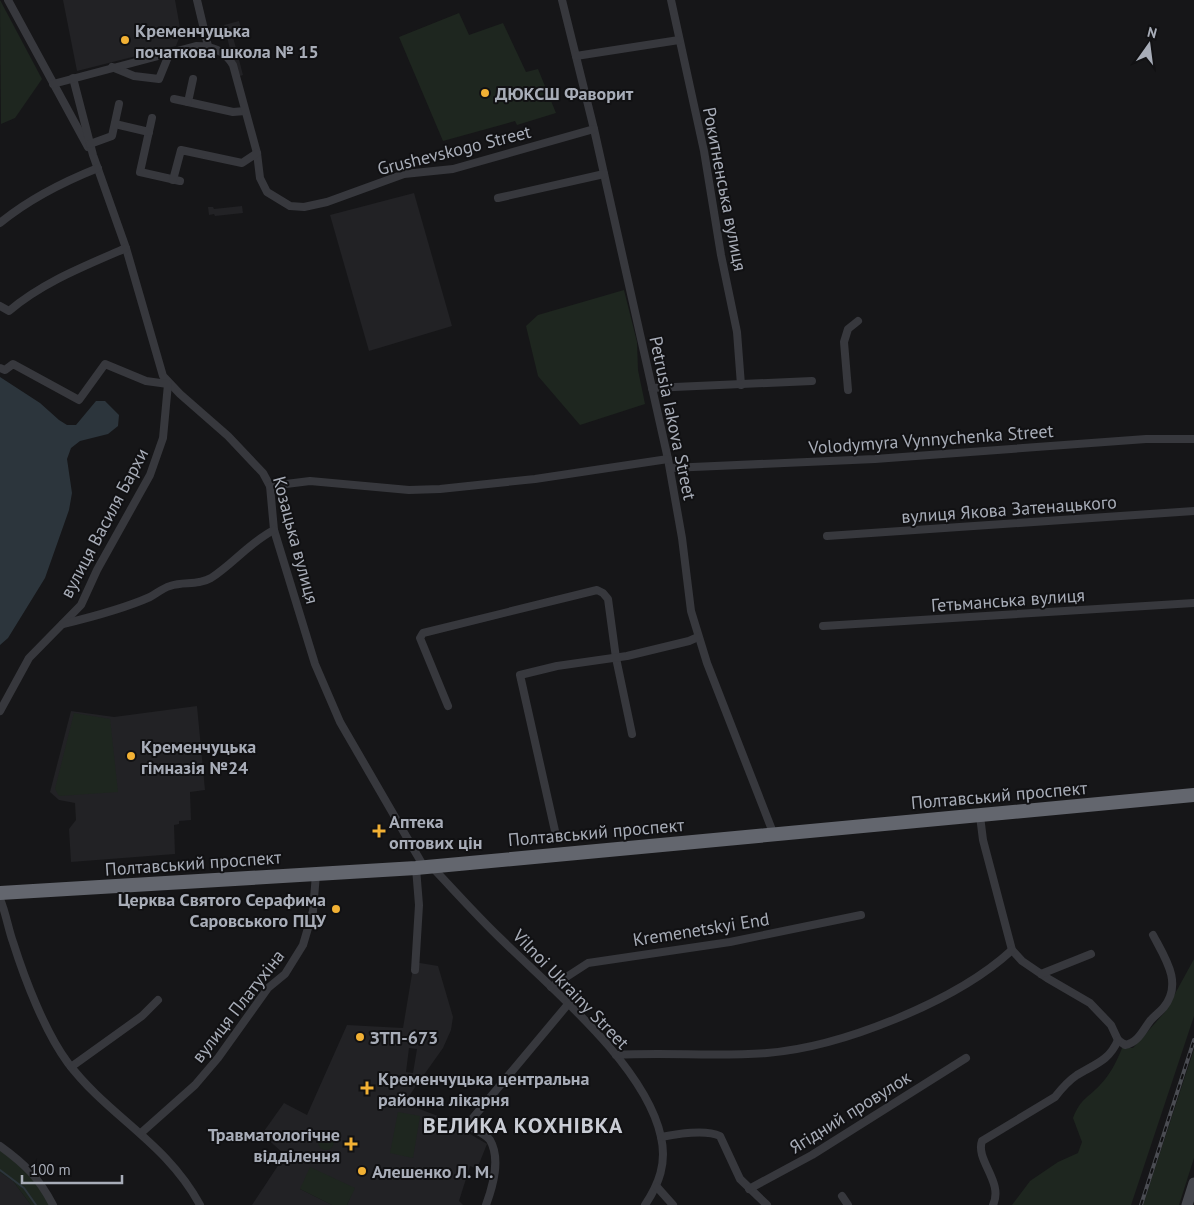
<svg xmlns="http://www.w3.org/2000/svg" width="1194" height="1205" font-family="'PT Sans',sans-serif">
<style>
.built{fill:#222225;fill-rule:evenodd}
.green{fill:#1e261f}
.water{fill:#2c353c}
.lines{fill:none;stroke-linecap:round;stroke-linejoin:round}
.stream{stroke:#2c353c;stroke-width:2}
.street{stroke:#37383d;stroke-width:8}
.secondary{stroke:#45474d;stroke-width:11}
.highway{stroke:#63666e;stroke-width:14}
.rail-casing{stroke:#4a4c52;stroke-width:4}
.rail{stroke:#111113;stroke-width:2;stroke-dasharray:5.5;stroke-linecap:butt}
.poi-dot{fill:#f2b134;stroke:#111113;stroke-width:2}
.labels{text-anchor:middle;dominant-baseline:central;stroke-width:4;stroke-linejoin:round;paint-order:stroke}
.poi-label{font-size:18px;font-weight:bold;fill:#a8adb8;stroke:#111113;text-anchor:start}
.street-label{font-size:18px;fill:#a8adb8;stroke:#111113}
.district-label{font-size:22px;font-weight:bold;letter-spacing:1px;fill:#c9ccd4;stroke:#111113}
</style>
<rect width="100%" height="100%" fill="#161618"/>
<g class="built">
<path d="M63,0H175L181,33L176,46L77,71Z"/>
<path d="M239,21L243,35L233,37L243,75L237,77L224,25Z"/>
<path d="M414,193L452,326L369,351L330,215Z"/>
<path d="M242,206L243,213L215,216L214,214L209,215L208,207H213L214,209Z"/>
<path d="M197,706L205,790L190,792L191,820L179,821V824L174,825L175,854L71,862L69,829L76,820L75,803L59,800L50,792L71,711L114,717Z"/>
<path d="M414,962L438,966L453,1017L451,1030L443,1048L404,1103L443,1118L487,1144L477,1169L470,1166L459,1201L463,1205H347L354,1188L300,1189L332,1205H252L285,1155L262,1134L284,1103L307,1115L347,1025L403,1028ZM409,1048L417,1049L413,1073L406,1072Z"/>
<path d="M0,1172L13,1181L31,1205H0Z"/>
</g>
<g class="green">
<path d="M0,0L42,79L15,118L1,124Z"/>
<path d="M459,13L469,35L503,23L526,72L538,69L556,113L517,125L515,121L443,141L399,37Z"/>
<path d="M624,290L637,342L638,370L645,404L580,425L538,376L526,326L538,315Z"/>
<path d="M74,713L110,719L118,792L59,796L55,789Z"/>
<path d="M1194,959V1016L1131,1205H1012L1030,1181L1058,1162L1078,1153L1082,1142L1073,1118C1081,1098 1087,1099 1100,1085C1110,1075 1117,1061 1122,1048H1133L1165,1012Z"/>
<path d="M1194,1049V1158L1179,1205H1143Z"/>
<path d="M398,1112L420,1116L413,1158L390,1153Z"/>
<circle cx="326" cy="1142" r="8"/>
<path d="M0,1149L37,1182L50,1205H31L13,1181L0,1172Z"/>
<path d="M310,1167L355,1188L347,1205H332L300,1189Z"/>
</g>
<path class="water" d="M0,377L40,403L59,420L67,425H76L96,401H105L119,415L118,426L108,434L80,441L71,448L67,459L72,493L69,510L45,578L8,638L0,645Z"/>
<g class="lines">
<path class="stream" d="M0,1170L24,1188L36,1205"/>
<g class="street">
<path d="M8,0L88,147"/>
<path d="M197,0L208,46"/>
<path d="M562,0L594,129L668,459L682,538L691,611L707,663L774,835"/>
<path d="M671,0L704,151L721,255L737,332L741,385"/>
<path d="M576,56L679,40"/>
<path d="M112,67L134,76L159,79L170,52"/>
<path d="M73,78L93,155L126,248L163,376L180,394L228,436L263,473L270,486L274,530L315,664L340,722L424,867"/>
<path d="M193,79L188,102L233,112L245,111"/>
<path d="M53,84L196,46C212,46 224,50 233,65L257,153L260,178L267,192L290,206L304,207L327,202L404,174L453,169L594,129"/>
<path d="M174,99L188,102"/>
<path d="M152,118L140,172L180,181"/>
<path d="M115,124L149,132"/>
<path d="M90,144L112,136L119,104"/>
<path d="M173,180L181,150L242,163L257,153"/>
<path d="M498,198L604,174"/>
<path d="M0,223C29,199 63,182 98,168"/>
<path d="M0,306L9,311C43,282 85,266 126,248"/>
<path d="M0,368L5,370L13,364L79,400L105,364L146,381L168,384L163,438L150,475L97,570L81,605L29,658L0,711"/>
<path d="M652,388L812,381"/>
<path d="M848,390L844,342L848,329L858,321"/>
<path d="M670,468L875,459L1146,439H1194"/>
<path d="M270,486L310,481L409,490L440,489L535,479L668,459"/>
<path d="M827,536L1194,511"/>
<path d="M63,624C92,617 123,609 150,597C157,593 163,588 170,586C184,581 197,586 211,578C233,564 250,542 274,530"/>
<path d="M823,626L1194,603"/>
<path d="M448,706L420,638L423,633L597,590L603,593L608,599L616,658L632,734"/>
<path d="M980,816L983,840L1012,950L1022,961L1047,978L1090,1003L1111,1025L1118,1040L1125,1045C1138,1043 1143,1030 1150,1021C1154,1016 1160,1012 1164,1007C1183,983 1165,958 1153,935"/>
<path d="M555,831L520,675L557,666L627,656L689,641L698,637"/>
<path d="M431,866C454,890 476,915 500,938C551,988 646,1066 661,1137C667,1163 659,1184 645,1205"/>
<path d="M0,899C6,913 8,928 13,942C25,980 45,1032 68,1063C109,1117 166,1142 200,1205"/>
<path d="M415,970L419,905L416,868"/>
<path d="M1041,974L1091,954"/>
<path d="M551,987L588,963L730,942L861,915"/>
<path d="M616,1055C666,1052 717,1057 767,1053C842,1047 957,1001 1012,950"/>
<path d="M71,1067L142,1016L158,1000"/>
<path d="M141,1133L195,1085L218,1058L268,988L285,974L303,945L313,911L316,874"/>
<path d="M661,1137C677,1134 705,1129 720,1136L740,1179L767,1205"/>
<path d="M0,1146C25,1164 39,1178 53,1205"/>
<path d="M657,1187L673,1205"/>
<path d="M749,1189L812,1155L966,1058"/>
<path d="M842,1196L848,1205"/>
<path d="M486,1205C493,1186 501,1159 490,1140C486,1134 473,1129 467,1125L569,1003"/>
<path d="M993,1205C1004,1182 975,1160 982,1141L1055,1097C1062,1088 1068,1081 1077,1075C1095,1064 1109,1061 1118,1040"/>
</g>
<path class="secondary" d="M1187,1205L1194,1183"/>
<path class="highway" d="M0,893L416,868L1194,795"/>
<g class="rail-casing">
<path id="rail" d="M1141,1205L1194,1040"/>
</g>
<use href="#rail" class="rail"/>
</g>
<g class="poi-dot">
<circle cx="125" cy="40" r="5"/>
<circle cx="485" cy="93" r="5"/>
<circle cx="131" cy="756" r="5"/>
<path d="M376.5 823.5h5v5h5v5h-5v5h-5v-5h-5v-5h5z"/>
<circle cx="336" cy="909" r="5"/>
<circle cx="360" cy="1037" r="5"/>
<path d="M364.5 1080.5h5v5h5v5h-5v5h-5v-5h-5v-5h5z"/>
<path d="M348.5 1136.5h5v5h5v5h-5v5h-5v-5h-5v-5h5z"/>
<circle cx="362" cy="1171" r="5"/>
</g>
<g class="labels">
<g class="poi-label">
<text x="135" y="30">Кременчуцька<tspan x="135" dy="21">початкова школа № 15</tspan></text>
<text x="495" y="93">ДЮКСШ Фаворит</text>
<text x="141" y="746">Кременчуцька<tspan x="141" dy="21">гімназія №24</tspan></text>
<text x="389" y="821">Аптека<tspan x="389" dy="21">оптових цін</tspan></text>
<text x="326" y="899" text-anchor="end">Церква Святого Серафима<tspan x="326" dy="21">Саровського ПЦУ</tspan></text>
<text x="370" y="1037">ЗТП-673</text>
<text x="378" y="1078">Кременчуцька центральна<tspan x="378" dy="21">районна лікарня</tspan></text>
<text x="340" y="1134" text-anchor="end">Травматологічне<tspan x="340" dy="21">відділення</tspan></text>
<text x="372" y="1171">Алешенко Л. М.</text>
</g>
<g class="street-label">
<text transform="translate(454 150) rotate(-14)">Grushevskogo Street</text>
<text transform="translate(725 189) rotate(79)">Рокитненська вулиця</text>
<text transform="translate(673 418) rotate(78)">Petrusia Iakova Street</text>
<text transform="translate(931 439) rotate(-4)">Volodymyra Vynnychenka Street</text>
<text transform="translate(1009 509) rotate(-4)">вулиця Якова Затенацького</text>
<text transform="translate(104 523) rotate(-62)">вулиця Василя Бархи</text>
<text transform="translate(296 540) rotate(75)">Козацька вулиця</text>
<text transform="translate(1008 600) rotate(-4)">Гетьманська вулиця</text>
<text transform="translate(999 795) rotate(-5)">Полтавський проспект</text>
<text transform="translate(596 832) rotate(-5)">Полтавський проспект</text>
<text transform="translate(193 863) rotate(-4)">Полтавський проспект</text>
<text transform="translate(701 929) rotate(-9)">Kremenetskyi End</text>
<text transform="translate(571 989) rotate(46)">Vilnoi Ukrainy Street</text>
<text transform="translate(238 1006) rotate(-52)">вулиця Платухіна</text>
<text transform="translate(850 1112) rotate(-32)">Ягідний провулок</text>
</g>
<g class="district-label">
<text x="523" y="1125">ВЕЛИКА КОХНІВКА</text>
</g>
</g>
<g transform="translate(1149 45) rotate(14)" stroke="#111113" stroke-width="4" paint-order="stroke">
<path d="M0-4L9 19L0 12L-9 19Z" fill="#a8adb8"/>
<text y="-8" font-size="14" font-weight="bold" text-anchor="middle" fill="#a8adb8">N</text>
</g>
<path d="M22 1175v8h100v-8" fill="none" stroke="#a8adb8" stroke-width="2.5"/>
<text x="30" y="1175" font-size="15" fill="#a8adb8" stroke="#111113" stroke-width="4" paint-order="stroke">100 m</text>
</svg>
